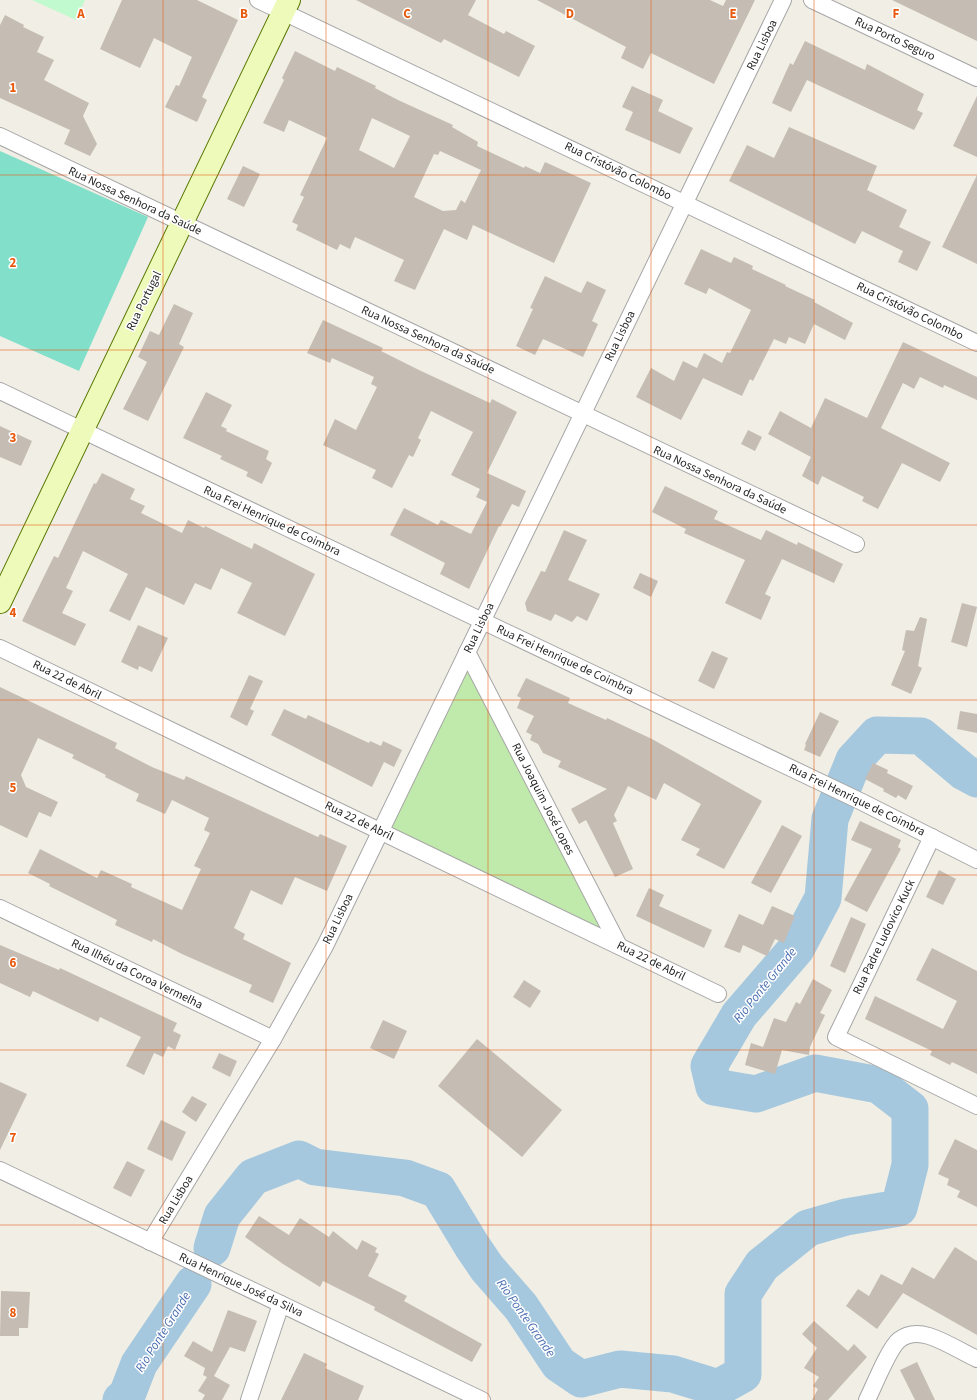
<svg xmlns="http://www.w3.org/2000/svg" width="977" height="1400" font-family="'Source Sans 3',sans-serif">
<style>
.grass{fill:#c0eaab}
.park{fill:#c2facf}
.pitch{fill:#82dfca}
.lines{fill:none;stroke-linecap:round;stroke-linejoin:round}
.river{stroke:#a5c8de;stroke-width:37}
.building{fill:#c5bdb4;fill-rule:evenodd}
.street-casing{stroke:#a6a6a6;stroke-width:18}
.secondary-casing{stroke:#5a7804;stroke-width:24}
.street{stroke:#fff;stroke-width:16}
.secondary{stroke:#edfab9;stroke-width:22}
.grid{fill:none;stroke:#e8590c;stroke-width:1;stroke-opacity:0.55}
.labels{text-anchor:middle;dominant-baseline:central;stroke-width:3;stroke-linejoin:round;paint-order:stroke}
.street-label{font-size:12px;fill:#1f1f1f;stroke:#fff}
.water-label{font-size:13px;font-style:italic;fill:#4a6eb0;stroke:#fff}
.grid-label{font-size:13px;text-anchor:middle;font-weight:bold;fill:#e8590c;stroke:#fff;stroke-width:3;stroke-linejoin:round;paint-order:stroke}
</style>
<rect width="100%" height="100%" fill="#f0eee5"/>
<path class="grass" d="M467,652L619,946L380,831Z"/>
<path class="park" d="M32,0H85L76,20Z"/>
<path class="pitch" d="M0,151L148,217L79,371L0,336Z"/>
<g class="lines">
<g class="river">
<path d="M212,1248L222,1216L253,1177L299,1159L315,1167L405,1178L438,1190L472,1246L487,1268L521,1307L559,1364L581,1379L620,1369L673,1374L718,1388L743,1374V1294L762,1265L808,1228L846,1217L899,1208L910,1165V1109L879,1085L815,1073L756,1094L714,1087L709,1066L739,1015L796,949L823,898L830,819L854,760L877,735L921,736L964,772L977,779"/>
<path d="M121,1400L127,1395L139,1364L193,1284"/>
</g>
</g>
<g class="building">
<path d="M122,0H197L238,20L202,97L207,100L197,122L165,107L176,85L179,86L192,57L154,38L140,68L100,49Z"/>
<path d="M356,0H476L468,15L504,34L506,31L535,46L519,77L444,39L441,43Z"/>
<path d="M537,0H710L723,6L726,0H755L714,84L651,53L643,69L621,58L626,47Z"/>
<path d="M892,0H977V41Z"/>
<path d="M5,15L24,25L23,27L44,37L37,52L54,60L44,80L89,103L83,116L97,144L90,156L64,144L70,130L0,98V25Z"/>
<path d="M805,41L865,70L867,64L924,94L917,110L923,113L914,130L807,80L791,112L772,103L790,63L793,65Z"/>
<path d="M295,51L335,71L337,67L376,86L375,88L398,100L453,125L452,127L478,142L477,146L524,168L525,166L540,173L545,162L591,183L554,263L473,225L467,240L444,229L415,290L394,281L404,260L355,237L350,249L340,244L337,250L296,230L298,225L292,222L304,197L300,195L327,138L289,120L284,132L263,123L284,80L282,78ZM372,118L410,136L394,168L359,150ZM440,151L481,170L465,203L461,200L456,210L443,211L414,197L434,154L438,155Z"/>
<path d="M632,86L663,100L658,111L693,128L680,154L625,130L633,112L622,107Z"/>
<path d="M977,96V157L953,146Z"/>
<path d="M789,127L877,166L867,190L907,210L899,227L931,242L917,271L898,262L903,251L862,231L855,244L729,181L747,145L774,158Z"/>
<path d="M243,166L260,174L244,207L227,199Z"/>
<path d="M977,175V264L942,247Z"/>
<path d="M701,249L731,263L734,257L753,266L752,269L786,285L785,286L815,300L814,302L853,323L845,340L814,324L805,344L789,337L786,344L774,339L753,381L750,379L742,396L703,378L681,420L636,397L651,368L674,381L683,361L697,368L704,353L722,363L727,352L730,353L751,310L709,288L706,294L684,284Z"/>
<path d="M545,276L581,293L587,281L606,290L592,321L598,324L583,357L543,339L535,355L516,346L533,309L530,308Z"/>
<path d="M174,304L193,313L179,344L184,347L148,421L123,409L147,362L138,357L150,331L159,335Z"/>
<path d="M323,320L383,348L381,351L419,370L490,403L492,399L517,412L487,473L526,491L519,507L512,504L500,527L499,526L469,589L440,574L445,563L390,535L404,508L438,525L441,520L471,534L487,502L476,497L480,489L451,475L473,432L431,411L418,438L421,440L413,457L409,455L392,488L372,478L376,470L323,445L335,419L356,430L377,387L371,384L374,377L332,358L330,363L307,353Z"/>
<path d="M903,342L977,377V400L944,385L943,388L920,377L914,389L903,383L881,428L950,463L940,482L902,463L878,509L862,501L864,497L822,476L818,485L802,476L811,457L768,434L780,411L811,428L825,398L867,418Z"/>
<path d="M206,392L232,405L221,426L227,429L226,431L269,451L266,459L272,463L262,484L246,476L248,472L220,459L222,456L183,438Z"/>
<path d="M0,426L32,441L21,466L0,457Z"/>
<path d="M748,430L762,437L755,451L741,444Z"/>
<path d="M102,473L135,489L130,499L145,506L141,513L182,533L188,520L204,528L205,526L252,549L254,543L315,574L285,636L237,613L252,583L221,568L211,590L195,583L184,605L146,587L130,621L109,611L128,574L83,551L66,588L73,591L62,613L86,624L75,646L22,621L54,556L58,558L94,483L96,484Z"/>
<path d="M665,486L718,511L714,519L761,540L766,530L797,545L798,542L843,564L834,583L782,559L765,594L771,597L761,620L725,603L745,560L684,533L686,529L652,512Z"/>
<path d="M564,530L587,540L568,580L600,594L587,621L577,616L572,622L555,614L551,621L527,611L525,603L541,571L545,572Z"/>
<path d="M640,573L658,581L651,597L633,588Z"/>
<path d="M962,603L977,607L967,647L951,642Z"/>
<path d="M920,617L927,619L918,666L922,668L911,694L891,685L905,651L902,650L906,630L914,631Z"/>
<path d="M138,625L168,638L152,672L139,666L138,670L121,662Z"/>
<path d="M712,651L728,658L714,689L698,681Z"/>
<path d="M249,675L263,681L250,709L254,711L247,726L230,717Z"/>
<path d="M526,678L570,698L568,703L606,720L607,718L652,739L762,801L724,869L696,855L700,849L681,840L701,804L664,783L656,800L628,786L614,815L617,821L613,823L633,869L615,877L586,820L579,824L571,809L607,789L558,767L561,761L543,753L538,744L530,740L532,735L526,732L534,716L517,708L521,698L517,696Z"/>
<path d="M0,687L117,743L115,748L152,767L184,780L186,776L318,837L320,834L347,846L327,891L295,877L282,905L251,890L234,928L245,934L243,939L291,963L273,1003L249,992L252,985L182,954L153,939L152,942L115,925L117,920L49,886L50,884L28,873L40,849L97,878L101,870L132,884L131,887L182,910L201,869L194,866L210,833L204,830L209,818L172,800L165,814L136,801L139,794L105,777L106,775L72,758L74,755L38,738L21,775L26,787L58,802L51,817L39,812L27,838L0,825Z"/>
<path d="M284,709L306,719L308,715L369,743L370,741L381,746L383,741L402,750L394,767L384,762L372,787L271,735Z"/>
<path d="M960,711L977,714V733L957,729Z"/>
<path d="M820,712L839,721L820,757L804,750L806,745L805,744Z"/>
<path d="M873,763L888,770L887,773L913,786L906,800L898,795L896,798L883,791L884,789L865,779Z"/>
<path d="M860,821L901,840L898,847L901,849L867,912L844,900L872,849L851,840Z"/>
<path d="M782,825L802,836L771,893L751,883Z"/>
<path d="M939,870L956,879L943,905L926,897Z"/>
<path d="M649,888L664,895L659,906L712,930L704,948L636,916Z"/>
<path d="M772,906L795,916L784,943L775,939L767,956L743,945L740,953L724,947L739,914L763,925Z"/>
<path d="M851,917L866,924L845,973L830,966Z"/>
<path d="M0,945L59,970L60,968L177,1023L173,1031L181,1035L175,1050L168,1046L163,1057L154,1053L144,1075L126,1066L141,1037L100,1017L98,1022L33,991L30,997L0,983Z"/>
<path d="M932,948L977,971V1074L952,1062L950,1065L930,1055L932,1051L865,1019L875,996L943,1029L957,1001L916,980Z"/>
<path d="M813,979L832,990L820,1013L825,1015L810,1047L809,1055L782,1050L775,1074L745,1065L751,1043L763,1047L774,1018L786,1022L796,1002L800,1004Z"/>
<path d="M524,980L541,991L530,1008L513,997Z"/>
<path d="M383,1020L407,1031L394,1059L370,1048Z"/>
<path d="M477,1039L562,1110L522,1157L438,1086Z"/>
<path d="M219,1053L237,1061L230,1077L212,1068Z"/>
<path d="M0,1082L27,1094L0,1150Z"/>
<path d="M192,1096L207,1104L196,1122L182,1112Z"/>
<path d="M161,1120L186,1132L172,1161L147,1149Z"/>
<path d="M955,1139L977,1150V1207L957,1197L960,1191L947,1185L949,1179L938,1174Z"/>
<path d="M127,1161L145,1170L131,1197L113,1188Z"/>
<path d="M259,1216L289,1235L300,1218L329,1237L333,1231L357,1250L362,1240L377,1248L375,1252L379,1254L368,1276L407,1296L404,1301L482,1344L472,1362L374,1310L375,1307L323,1281L320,1287L283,1264L245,1237Z"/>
<path d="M955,1247L977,1261V1335L903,1293L877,1329L846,1306L858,1289L869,1296L881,1274L902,1285L912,1267L934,1279Z"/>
<path d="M1,1291L30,1292L28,1328H19V1336H0Z"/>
<path d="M228,1310L257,1321L245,1352L230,1347L214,1376L230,1385L222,1400H202L205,1395L198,1391L207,1377L203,1375L205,1368L184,1356L193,1341L212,1352Z"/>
<path d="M814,1321L848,1351L854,1344L867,1357L828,1400H812L818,1389L813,1386L819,1377L804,1368L817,1348L802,1334Z"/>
<path d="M304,1353L327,1364L325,1368L364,1386L358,1400H281Z"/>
<path d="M917,1362L935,1400H915L900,1370Z"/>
</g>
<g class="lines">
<g class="street-casing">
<g id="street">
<path d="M258,0L977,343"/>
<path d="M812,0L977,78"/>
<path d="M0,136L856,544"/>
<path d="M0,391L860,801L977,860"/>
<path d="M0,648L718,994"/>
<path d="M467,652L619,946"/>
<path d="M932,837L836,1037L977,1106"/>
<path d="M0,908L273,1039"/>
<path d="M0,1170L482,1400"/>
<path d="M150,1242L273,1039L325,946L783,0"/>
<path d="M249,1400L281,1304"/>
<path d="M867,1400C874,1386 889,1348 899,1340C908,1333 919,1333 929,1336C945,1341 962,1352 977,1359"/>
</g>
</g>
<g class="secondary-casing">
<path id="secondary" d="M0,602L289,0"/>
</g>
<use href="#street" class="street"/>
<use href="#secondary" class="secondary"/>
</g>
<path class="grid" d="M163,0V1400M326,0V1400M488,0V1400M651,0V1400M814,0V1400M0,175H977M0,350H977M0,525H977M0,700H977M0,875H977M0,1050H977M0,1225H977"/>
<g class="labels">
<g class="street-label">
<text transform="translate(895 39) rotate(25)">Rua Porto Seguro</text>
<text transform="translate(762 45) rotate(-64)">Rua Lisboa</text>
<text transform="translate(618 171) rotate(26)">Rua Cristóvão Colombo</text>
<text transform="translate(135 201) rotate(25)">Rua Nossa Senhora da Saúde</text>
<text transform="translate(144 301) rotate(-64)">Rua Portugal</text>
<text transform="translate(910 311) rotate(26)">Rua Cristóvão Colombo</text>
<text transform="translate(620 336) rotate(-64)">Rua Lisboa</text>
<text transform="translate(428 340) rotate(25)">Rua Nossa Senhora da Saúde</text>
<text transform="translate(720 480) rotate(25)">Rua Nossa Senhora da Saúde</text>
<text transform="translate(272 521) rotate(25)">Rua Frei Henrique de Coimbra</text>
<text transform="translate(479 628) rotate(-64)">Rua Lisboa</text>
<text transform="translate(565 660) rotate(25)">Rua Frei Henrique de Coimbra</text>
<text transform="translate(67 680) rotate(26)">Rua 22 de Abril</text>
<text transform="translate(543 799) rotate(63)">Rua Joaquim José Lopes</text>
<text transform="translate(857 800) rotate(26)">Rua Frei Henrique de Coimbra</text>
<text transform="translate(359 821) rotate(26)">Rua 22 de Abril</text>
<text transform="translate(338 919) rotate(-64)">Rua Lisboa</text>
<text transform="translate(884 937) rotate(-64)">Rua Padre Ludovico Kuck</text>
<text transform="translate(651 961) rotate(26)">Rua 22 de Abril</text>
<text transform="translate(137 974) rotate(26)">Rua Ilhéu da Coroa Vermelha</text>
<text transform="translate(176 1200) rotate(-59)">Rua Lisboa</text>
<text transform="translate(241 1285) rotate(25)">Rua Henrique José da Silva</text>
</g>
<g class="water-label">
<text transform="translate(765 985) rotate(-51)">Rio Ponte Grande</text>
<text transform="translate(526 1318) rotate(55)">Rio Ponte Grande</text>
<text transform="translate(163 1332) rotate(-58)">Rio Ponte Grande</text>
</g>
</g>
<g class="grid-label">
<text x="81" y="18">A</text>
<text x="244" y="18">B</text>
<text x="407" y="18">C</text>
<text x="570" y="18">D</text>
<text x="733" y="18">E</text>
<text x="896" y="18">F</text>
<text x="13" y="92">1</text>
<text x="13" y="267">2</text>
<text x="13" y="442">3</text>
<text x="13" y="617">4</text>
<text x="13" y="792">5</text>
<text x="13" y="967">6</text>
<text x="13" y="1142">7</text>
<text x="13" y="1317">8</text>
</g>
</svg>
